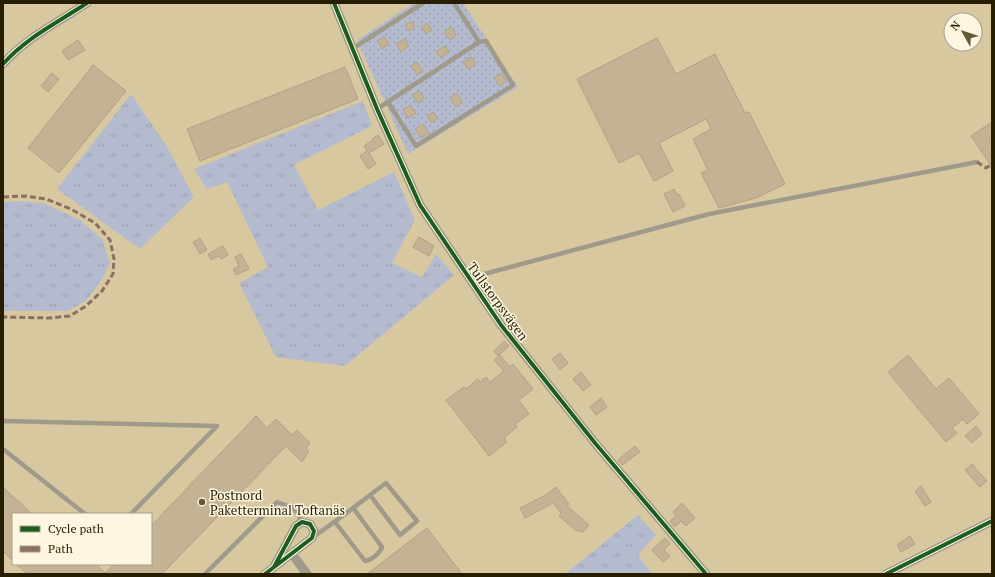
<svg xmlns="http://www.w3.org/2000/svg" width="995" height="577" font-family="'PT Serif',serif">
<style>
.grass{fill:url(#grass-tufts)}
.garden{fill:url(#garden-dots)}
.building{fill:#c3b294;stroke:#b2a183}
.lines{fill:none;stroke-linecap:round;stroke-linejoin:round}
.service{stroke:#a09a8b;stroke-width:4.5}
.minor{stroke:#a09a8b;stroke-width:9}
.quiet{stroke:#8d6e63;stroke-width:3;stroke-dasharray:6 3;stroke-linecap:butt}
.cycleway-casing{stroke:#fef6e0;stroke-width:6}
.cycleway{stroke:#1b5e20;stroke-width:4}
.poi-dot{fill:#655938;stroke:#fef6e0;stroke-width:1.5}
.labels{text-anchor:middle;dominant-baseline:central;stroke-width:3;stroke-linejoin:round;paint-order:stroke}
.street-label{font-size:13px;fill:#271d00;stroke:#fef6e0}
.poi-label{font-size:13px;fill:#271d00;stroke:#fef6e0;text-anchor:start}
</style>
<defs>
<pattern id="grass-tufts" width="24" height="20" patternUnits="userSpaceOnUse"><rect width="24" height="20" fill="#b5bbcf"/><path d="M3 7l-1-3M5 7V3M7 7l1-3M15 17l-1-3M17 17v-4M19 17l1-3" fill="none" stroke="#9ca0b0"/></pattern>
<pattern id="garden-dots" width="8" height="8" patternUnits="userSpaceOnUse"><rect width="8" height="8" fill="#b5bbcf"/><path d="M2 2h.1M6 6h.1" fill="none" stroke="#9ca0b0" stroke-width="1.8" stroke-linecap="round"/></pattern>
</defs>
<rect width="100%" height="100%" fill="#d7c89f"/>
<g class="grass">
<path d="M131,94L166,145L194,197L140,249L57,189Z"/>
<path d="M363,101L372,126L294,165L318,210L394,172L415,220L392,263L422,277L436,254L454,275L345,366L276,357L239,283L268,267L227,182L207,189L194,169Z"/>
<path d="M23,201L46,204L80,220L102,239L110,263L102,279L87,300L68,311H3V202Z"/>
<path d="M638,515L656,535L638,555L652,574H565Z"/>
</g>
<path class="garden" d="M414,3H463L518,87L408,154L357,40Z"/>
<g class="building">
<path d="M411,21L415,27L409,31L405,26Z"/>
<path d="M427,23L432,30L426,34L421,27Z"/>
<path d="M451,27L456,35L450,40L444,32Z"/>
<path d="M384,36L389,44L382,49L377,41Z"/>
<path d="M657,38L676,74L715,54L745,113L749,112L785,184L756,198L719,208L701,173L708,170L693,139L711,129L706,119L659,143L673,171L654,181L639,153L619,163L577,79Z"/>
<path d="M405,39L409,46L401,52L396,44Z"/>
<path d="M78,40L85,50L68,60L62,51Z"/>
<path d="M445,46L449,52L441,58L436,52Z"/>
<path d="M471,57L476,64L468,69L463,62Z"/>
<path d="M417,62L423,71L417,75L411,66Z"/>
<path d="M93,65L126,91L59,173L28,148Z"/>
<path d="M345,67L358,99L200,161L187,129Z"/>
<path d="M52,73L59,79L48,92L41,86Z"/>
<path d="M501,73L506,81L499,86L494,78Z"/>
<path d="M419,91L424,98L418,103L412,95Z"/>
<path d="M457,93L463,102L456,107L450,98Z"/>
<path d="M410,105L416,113L408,118L403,110Z"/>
<path d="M433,112L438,118L431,123L427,116Z"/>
<path d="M992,122V137L989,139L992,143V167L971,136Z"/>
<path d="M423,124L429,133L421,138L415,129Z"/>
<path d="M378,135L384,144L369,153L376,164L368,169L360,156L367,151L364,146L373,140L372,139Z"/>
<path d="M674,189L677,195L679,194L685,206L673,212L664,194Z"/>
<path d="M419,237L434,246L429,256L413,247Z"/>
<path d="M200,238L207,250L200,254L193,242Z"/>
<path d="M223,246L228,255L221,259L219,256L211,260L208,254Z"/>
<path d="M241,254L249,269L236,275L233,269L239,266L235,257Z"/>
<path d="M504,341L509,346L498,356L494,351Z"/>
<path d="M560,353L568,363L560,370L552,359Z"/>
<path d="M500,355L510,367L513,364L533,389L519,400L529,414L515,424L517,427L504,438L507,442L489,456L446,400L464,387L466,389L478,379L480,382L486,377L490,382L504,371L494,360Z"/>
<path d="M908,355L936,389L949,378L979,414L967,424L963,419L952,428L957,433L946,442L888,372Z"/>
<path d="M581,372L591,385L583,391L573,379Z"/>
<path d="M601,398L607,407L596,415L590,407Z"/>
<path d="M256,416L267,428L276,419L292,435L297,430L310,443L306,448L309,451L302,462L286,446L162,574H27L16,564H96L105,573L114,564H151V526Z"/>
<path d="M976,426L982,434L972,443L965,436Z"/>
<path d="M635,446L640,452L622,465L618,460Z"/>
<path d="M972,464L987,481L980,487L965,470Z"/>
<path d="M921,486L931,502L925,506L915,491Z"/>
<path d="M3,487L32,514H13V561L3,551Z"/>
<path d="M556,487L569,504L567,506L589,525L582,533L579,530L578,532L559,516L561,513L553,503L525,518L520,508L546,495Z"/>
<path d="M682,503L695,518L686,526L681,521L675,527L670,521L676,516L673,512Z"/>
<path d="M427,528L462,574H367Z"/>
<path d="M910,536L915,544L901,552L897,545Z"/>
<path d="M665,538L670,544L664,550L670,556L663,562L652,550Z"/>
</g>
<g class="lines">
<g class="service">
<path d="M352,49L423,3"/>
<path d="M388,102L416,146L513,85L486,41L479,42"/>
<path d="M377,109L479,42L454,3"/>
<path d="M469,278L709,214L977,162"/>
<path d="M3,421L217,426L131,514"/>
<path d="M3,449L85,514"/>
<path d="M335,522L365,561C372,560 380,553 382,547L353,508"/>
<path d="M313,537C338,520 362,501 386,483L417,521L400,535L370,495"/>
<path d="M205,574L277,502L294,508L302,522"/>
</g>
<g class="minor">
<path d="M334,3L377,109L420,205L501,325L595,443L706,574"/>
<path d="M3,64C27,37 57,23 87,3"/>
<path d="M292,554L307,574"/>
<path d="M265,574L312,538L314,531L310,524L302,522L296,526L274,567"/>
<path d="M886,574L992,521"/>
</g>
<g class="quiet">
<path d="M977,162L986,168L992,164"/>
<path d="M3,197L25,196L46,199L71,209L95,223L110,240L114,259L113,274L102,291L86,306L70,316L49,318L3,317"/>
</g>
<g class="cycleway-casing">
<g id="cycleway">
<path d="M334,3L377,109L420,205L501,325L595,443L706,574"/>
<path d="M3,64C27,37 57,23 87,3"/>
<path d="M265,574L312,538L314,531L310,524L302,522L296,526L274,567"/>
<path d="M886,574L992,521"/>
</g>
</g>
<use href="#cycleway" class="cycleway"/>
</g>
<circle class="poi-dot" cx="202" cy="502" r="4"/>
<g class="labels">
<g class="street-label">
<text transform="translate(498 301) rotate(54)">Tullstorpsvägen</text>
</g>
<g class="poi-label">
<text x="210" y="495">Postnord<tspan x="210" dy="15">Paketterminal Toftanäs</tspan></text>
</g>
</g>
<rect width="995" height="577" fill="none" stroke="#271d00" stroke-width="8"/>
<rect x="12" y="513" width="140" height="52" fill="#fef6e0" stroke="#a89f86"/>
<rect x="20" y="526" width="20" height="6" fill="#1b5e20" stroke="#a89f86"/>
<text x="48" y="533" font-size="12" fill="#271d00">Cycle path</text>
<rect x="20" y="546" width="20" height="6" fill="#8d6e63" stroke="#a89f86"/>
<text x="48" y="553" font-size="12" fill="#271d00">Path</text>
<g transform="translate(963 32) rotate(309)"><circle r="19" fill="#fef6e0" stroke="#a89f86"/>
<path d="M0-3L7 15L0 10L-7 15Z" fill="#655938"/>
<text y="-6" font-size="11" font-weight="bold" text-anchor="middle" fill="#271d00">N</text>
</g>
</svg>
